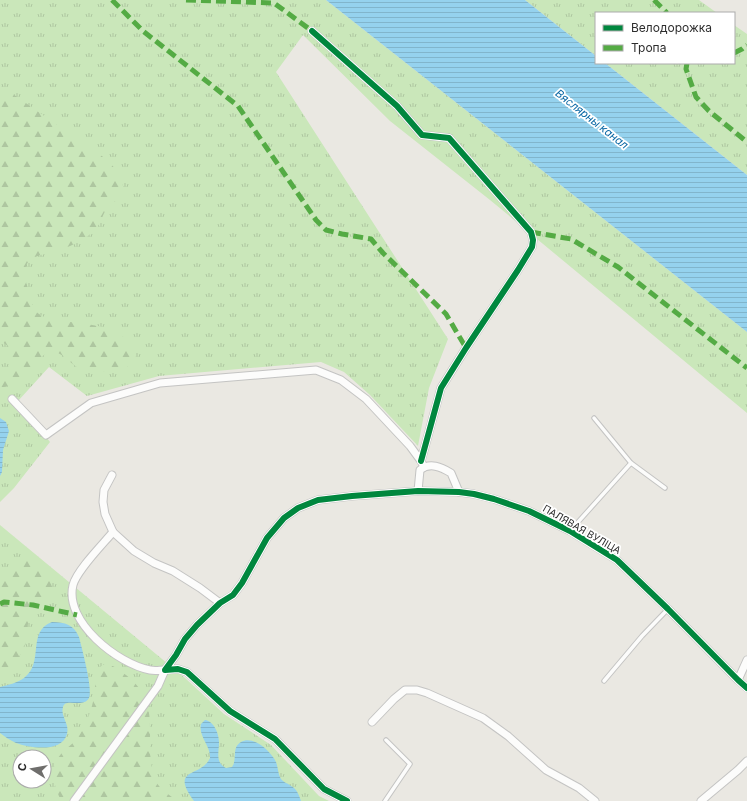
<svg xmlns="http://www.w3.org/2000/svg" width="747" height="801" font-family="Inter,sans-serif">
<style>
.grass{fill:url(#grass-tufts);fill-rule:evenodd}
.forest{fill:url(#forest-firs)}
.water{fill:url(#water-rules)}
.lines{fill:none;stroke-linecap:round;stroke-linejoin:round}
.service-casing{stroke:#c4c4c3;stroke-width:5.5}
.minor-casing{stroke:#c4c4c3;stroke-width:9}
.service{stroke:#fcfcfb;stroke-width:3.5}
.minor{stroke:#fcfcfb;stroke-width:7}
.quiet{stroke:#54ab44;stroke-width:5;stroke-dasharray:10 5;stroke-linecap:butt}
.cycleway-casing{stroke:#fff;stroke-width:8}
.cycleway{stroke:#00873e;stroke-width:6}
.labels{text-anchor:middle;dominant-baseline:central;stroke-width:3.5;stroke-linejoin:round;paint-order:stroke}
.street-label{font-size:10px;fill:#2d2d2d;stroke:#fff}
.water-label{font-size:11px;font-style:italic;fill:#0967a4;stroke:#fff}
</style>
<defs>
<pattern id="grass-tufts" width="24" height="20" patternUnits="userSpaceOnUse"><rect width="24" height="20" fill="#cae7ba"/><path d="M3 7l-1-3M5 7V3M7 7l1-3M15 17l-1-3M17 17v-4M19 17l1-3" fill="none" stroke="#aec6a0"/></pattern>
<pattern id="forest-firs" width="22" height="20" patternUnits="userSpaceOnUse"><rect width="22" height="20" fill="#cae7ba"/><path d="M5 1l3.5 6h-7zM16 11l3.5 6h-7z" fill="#aec6a0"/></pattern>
<pattern id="water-rules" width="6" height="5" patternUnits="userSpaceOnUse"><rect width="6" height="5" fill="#95d2ee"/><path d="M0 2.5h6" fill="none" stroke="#81b5cc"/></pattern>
</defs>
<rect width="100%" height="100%" fill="#eae8e2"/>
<g class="grass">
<path d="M0,0H326L747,332V413L490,200L390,121L303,35L276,72L448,339L429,388L418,446L370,395L344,372L321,362L159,376L87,396L49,367L18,401L50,442L14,488L0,502Z"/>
<path d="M525,0H699L717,13H596V56Z"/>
<path d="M734,25L747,34V175L605,63H734Z"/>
<path d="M0,525L185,678L224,714L271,745L319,796L329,801H0ZM20,757H44V781H20Z"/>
</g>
<g class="forest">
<path d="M0,85L106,159C116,169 130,183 119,198C116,202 111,203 108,207C103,213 102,220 98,226C89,238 74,245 60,250C50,254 30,254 26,266C24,274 26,283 28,290C29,298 33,310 39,314C44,318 51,319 57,320C79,324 115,323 130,344C135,350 137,355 135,363C125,371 92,374 81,369C72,366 63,353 55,352C41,350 32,371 23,379C16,384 8,386 0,388V374C14,367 16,347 0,341Z"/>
<path d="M22,559C38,563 63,583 47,601C42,606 34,608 31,614C27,621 28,628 27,636C25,654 14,664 0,674V583C5,572 10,562 22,559Z"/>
<path d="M105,664C114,665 119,670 126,675C159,701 147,727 151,762C152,768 152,775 155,780C160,790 169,794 177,801H61C54,785 48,769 61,754C64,750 70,746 74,742C85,729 91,713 94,697C97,686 92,669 105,664Z"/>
</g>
<g class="water">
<path d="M326,0H525L596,56V63H605L747,175V332Z"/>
<path d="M0,418L6,422L9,431L3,450L2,472L0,476Z"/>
<path d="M52,622C65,622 74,625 79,637C82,649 93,689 89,698C83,709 65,697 63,707C60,716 70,724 67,734C62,753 30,748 16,743C10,740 5,737 0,733V687C8,685 17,683 24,678C45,662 26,632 52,622Z"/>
<path d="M205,720C214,721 219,734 219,742C219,753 215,762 226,768L232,767C238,759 231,748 241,742C253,735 271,751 276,762C278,767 278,774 281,779C284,783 288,783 291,786C297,789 299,795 301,801H194C169,767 201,778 210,758C211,746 198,736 201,724Z"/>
</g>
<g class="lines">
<g class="service-casing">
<g id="service">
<path d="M594,418L631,463L665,488"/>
<path d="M570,531L631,463"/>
<path d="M604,681L642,636L668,609"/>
<path d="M385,801L410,764L386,740"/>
</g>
</g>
<g class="minor-casing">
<g id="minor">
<path d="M312,31L397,106L422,135L449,138L531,232L533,240L532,247L518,270L466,348L441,388L421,461"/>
<path d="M12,399L46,435L91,403L160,383L316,370L341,380L366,399L410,446L421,461L424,467"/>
<path d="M112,475L104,490L103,502L105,514L113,532L134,551L154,563L173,571L200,588L220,603"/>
<path d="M418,491L420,470C430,462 441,467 451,473L459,492"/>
<path d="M738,680L747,660"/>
<path d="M372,722L394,699L405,690H417L427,693L483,718L508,736L546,770L579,788L595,801"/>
<path d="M74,801L158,686L165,670C160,670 155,671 150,670C118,664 64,622 73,585C77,570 103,544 113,532"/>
<path d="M347,801L324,789L275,739L230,711L187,672L178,669L165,670L176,655L185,639L197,625L220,603L233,595L242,583L267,538L284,518L298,508L318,500L352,496L418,491L459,492L474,494L494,499L529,511L570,531L617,560L668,609L738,680L747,688"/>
<path d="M701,801L738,770L747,761"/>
</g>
</g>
<use href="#service" class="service"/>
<use href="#minor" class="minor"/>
<g class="quiet">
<path d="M112,0L143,31L238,106L316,220L326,230L342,234L371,239L383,253L446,314L466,348"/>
<path d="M186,0L274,3L312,31"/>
<path d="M654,0L667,13"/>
<path d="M734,53L742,49L747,45"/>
<path d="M687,63L686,69L696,97L709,111L747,142"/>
<path d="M531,232L571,239L618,267L747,368"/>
<path d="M0,604L4,602L33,605L77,615"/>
</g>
<g class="cycleway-casing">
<g id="cycleway">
<path d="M312,31L397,106L422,135L449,138L531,232L533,240L532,247L518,270L466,348L441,388L421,461"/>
<path d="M347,801L324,789L275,739L230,711L187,672L178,669L165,670L176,655L185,639L197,625L220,603L233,595L242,583L267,538L284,518L298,508L318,500L352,496L418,491L459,492L474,494L494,499L529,511L570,531L617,560L668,609L738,680L747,688"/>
</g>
</g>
<use href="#cycleway" class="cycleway"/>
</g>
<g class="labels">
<g class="street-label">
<text transform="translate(582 529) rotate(30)">ПАЛЯВАЯ ВУЛІЦА</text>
</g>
<g class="water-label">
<text transform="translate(592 119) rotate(38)">Вяслярны канал</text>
</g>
</g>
<rect x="595" y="12" width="140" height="52" fill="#ffffff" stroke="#ababab"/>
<rect x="603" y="25" width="20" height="6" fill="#00873e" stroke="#ababab"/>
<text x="631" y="32" font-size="12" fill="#2d2d2d">Велодорожка</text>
<rect x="603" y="45" width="20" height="6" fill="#54ab44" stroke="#ababab"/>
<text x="631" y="52" font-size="12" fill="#2d2d2d">Тропа</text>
<g transform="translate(32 769) rotate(281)"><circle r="19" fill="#ffffff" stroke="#ababab"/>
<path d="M0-3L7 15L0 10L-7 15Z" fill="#6f6e6c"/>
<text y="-6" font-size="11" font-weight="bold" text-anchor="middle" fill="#2d2d2d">С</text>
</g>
</svg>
